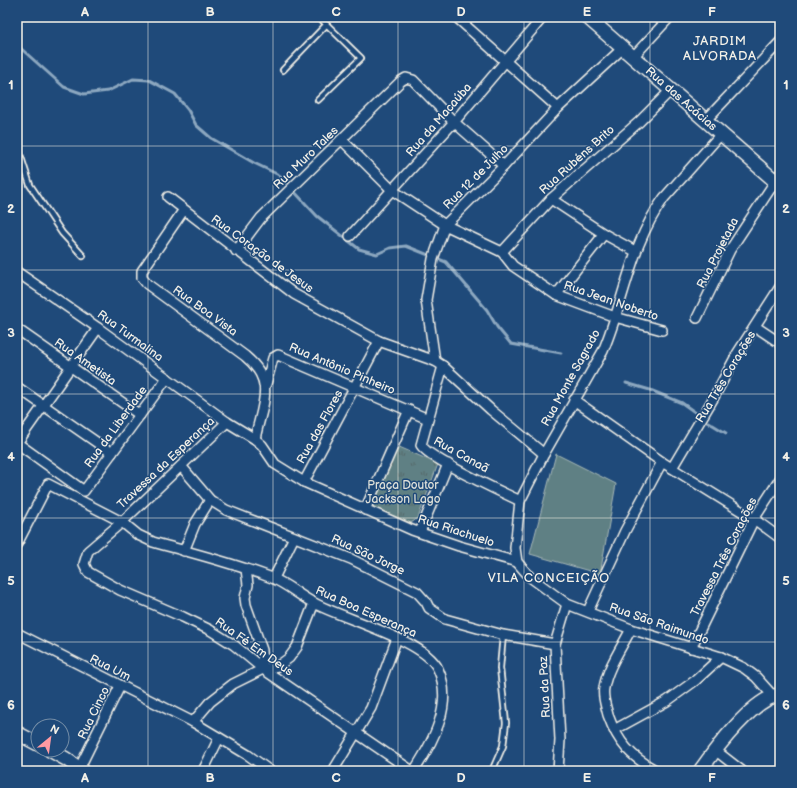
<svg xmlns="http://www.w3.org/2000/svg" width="797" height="788" font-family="'Balsamiq Sans',sans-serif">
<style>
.grass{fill:url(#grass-tufts);stroke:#a9b8b6}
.pitch{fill:#5e8084;stroke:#a9b8b6}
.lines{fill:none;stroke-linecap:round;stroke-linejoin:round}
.stream{stroke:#8da8c0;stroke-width:3}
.lane-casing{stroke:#f4f1e8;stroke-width:8}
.street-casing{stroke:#f4f1e8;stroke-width:12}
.secondary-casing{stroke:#f4f1e8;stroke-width:16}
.lane{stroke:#1f4a7a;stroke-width:4.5}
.street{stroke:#1f4a7a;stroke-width:9}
.secondary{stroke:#1f4a7a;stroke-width:13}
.grid{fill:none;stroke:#f4f1e8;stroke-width:1;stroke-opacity:0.55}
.labels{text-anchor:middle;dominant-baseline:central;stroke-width:3;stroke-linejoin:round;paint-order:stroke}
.street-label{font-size:12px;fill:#f4f1e8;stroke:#1f4a7a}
.park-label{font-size:12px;fill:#dee0d9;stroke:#1f4a7a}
.neighbourhood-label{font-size:13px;letter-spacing:1px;fill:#f4f1e8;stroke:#1f4a7a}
.neatline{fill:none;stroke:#f4f1e8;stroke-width:1.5}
.grid-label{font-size:13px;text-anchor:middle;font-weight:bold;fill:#f4f1e8}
</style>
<defs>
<pattern id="grass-tufts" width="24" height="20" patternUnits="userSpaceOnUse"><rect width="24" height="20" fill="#5e8084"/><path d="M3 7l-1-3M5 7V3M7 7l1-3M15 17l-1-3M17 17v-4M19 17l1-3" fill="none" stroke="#556768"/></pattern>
</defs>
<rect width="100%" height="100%" fill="#1f4a7a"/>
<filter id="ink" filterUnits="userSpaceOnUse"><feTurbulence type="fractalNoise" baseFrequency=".025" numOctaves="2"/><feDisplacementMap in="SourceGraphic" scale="8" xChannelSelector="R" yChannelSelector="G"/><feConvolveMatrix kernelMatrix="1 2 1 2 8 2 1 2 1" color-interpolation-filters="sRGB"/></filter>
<g filter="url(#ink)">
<path class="grass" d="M397,446L438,464L418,518L411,523L374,508L372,502Z"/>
<path class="pitch" d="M556,454L616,484L600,574L530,554Z"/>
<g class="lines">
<g class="stream">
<path d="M17,45L64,87L84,94L108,91L133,79L149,80L175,94L188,110L196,125L211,138L254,163L279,175L317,216L359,249L377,254L390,248L406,246L446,262L487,310L497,327L511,344L561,353"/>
<path d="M626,383L650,390L682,403L696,413"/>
<path d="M708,422L726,433"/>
</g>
<g class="lane-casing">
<g id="lane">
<path d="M283,70L326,25"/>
<path d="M318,100L361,58L319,17"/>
<path d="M17,145L30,185L62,233L83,256"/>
<path d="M492,771L503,746L506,723L500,668L503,635"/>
</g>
</g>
<g class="street-casing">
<g id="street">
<path d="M456,17L558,108"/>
<path d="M633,57L670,17"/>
<path d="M706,120L780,42"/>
<path d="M721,134L664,198C630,245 625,299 603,351L544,454L520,501L515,548L517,562L530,577L567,604L631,629L721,657L744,668L756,677L773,696"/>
<path d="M342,140L392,190L445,225L502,252L513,266L556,295L615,317L662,330"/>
<path d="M168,197L294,294L379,341L435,361L443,366L491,410L544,454"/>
<path d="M551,199L604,234L635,251"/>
<path d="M183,211L142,271V278L147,284L245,356C277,382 262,404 255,439"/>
<path d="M350,236L454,122L543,17"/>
<path d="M236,251L261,218L401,81L406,78L413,80L454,122L504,166"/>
<path d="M502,252L551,199L639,122L671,90"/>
<path d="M17,272L98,328L227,422L255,439L262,445L275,464L304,482L412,530L459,546L517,562"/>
<path d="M556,295L604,234"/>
<path d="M697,318L730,250L780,174"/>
<path d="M756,327L780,343"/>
<path d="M17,329L140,415"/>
<path d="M435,361L426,300L433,259L445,225L504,166L558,108L623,48"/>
<path d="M443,366L421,445C429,459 502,492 520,501"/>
<path d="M266,384L273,358L278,355L428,419"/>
<path d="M17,387L112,453"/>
<path d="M574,400L662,462L754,519L780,538"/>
<path d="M227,422L122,522L88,551L84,564L88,572L120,590L183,617L210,630L234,645L263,669L412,771"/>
<path d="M17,443L84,491L167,378"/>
<path d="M17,443L98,328"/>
<path d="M181,466L210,500L226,510L351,559L417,592L426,602L429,608L445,619L503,635L555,644"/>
<path d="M672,468L713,399L737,354L780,287"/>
<path d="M304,482L379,341"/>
<path d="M365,510L409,410"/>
<path d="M420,532L448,464"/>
<path d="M17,544L48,484L122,522L138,535L153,542C192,553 234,563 272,578C287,584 300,596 314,603C343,619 425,640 438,669C454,704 433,742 414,771"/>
<path d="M184,551L195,524L210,500"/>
<path d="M246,569L248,585L245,598L246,605L262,650L263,669"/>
<path d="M274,578L294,537"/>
<path d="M588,611L625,531L662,462"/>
<path d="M631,629C622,647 607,668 604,688C602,697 606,706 608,715C618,743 631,757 657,771"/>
<path d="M17,633L193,722L248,755L270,771"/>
<path d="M691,648L754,519L780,479"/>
<path d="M193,722L210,702L233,684L263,669L278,666L289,658L297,647L314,603"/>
<path d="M614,730L667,701L696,680L721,657"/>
<path d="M715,750L742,771"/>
<path d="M78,771L120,686"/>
<path d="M203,771L219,738"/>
<path d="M333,771L371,708L397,638"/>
<path d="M558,771L560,740L555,644L567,604"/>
</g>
</g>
<g class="secondary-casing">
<g id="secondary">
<path d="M587,17L774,180L780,183"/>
<path d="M17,733L38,744"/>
<path d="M50,750L66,759L83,771"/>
<path d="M700,771C714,751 755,696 780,695"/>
</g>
</g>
<use href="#lane" class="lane"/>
<use href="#street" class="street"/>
<use href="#secondary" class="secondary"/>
</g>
</g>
<path class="grid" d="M148,17V771M273,17V771M398,17V771M524,17V771M650,17V771M17,146H780M17,270H780M17,394H780M17,518H780M17,642H780"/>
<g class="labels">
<g class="street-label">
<text transform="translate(681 99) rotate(41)">Rua das Acácias</text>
<text transform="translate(439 120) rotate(-49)">Rua da Macaúba</text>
<text transform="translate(306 158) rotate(-44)">Rua Muro Tales</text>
<text transform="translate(577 160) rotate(-42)">Rua Rubéns Brito</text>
<text transform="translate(476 177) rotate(-45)">Rua 12 de Julho</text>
<text transform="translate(718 253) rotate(-63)">Rua Projetada</text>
<text transform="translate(262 254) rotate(36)">Rua Coração de Jesus</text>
<text transform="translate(611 301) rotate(19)">Rua Jean Noberto</text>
<text transform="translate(205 311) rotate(36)">Rua Boa Vista</text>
<text transform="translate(130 336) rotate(36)">Rua Turmalina</text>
<text transform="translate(85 362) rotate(35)">Rua Ametista</text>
<text transform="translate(342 369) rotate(23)">Rua Antônio Pinheiro</text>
<text transform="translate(726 377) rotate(-59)">Rua Três Corações</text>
<text transform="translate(571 378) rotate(-61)">Rua Monte Sagrado</text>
<text transform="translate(116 427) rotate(-54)">Rua da Liberdade</text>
<text transform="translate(320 427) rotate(-61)">Rua das Flores</text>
<text transform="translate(461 455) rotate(29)">Rua Canaã</text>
<text transform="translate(166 463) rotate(-43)">Travessa da Esperança</text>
<text transform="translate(456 531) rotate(18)">Rua Riachuelo</text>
<text transform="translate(368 555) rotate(25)">Rua São Jorge</text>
<text transform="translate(724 557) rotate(-63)">Travessa Três Corações</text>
<text transform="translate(366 612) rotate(24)">Rua Boa Esperança</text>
<text transform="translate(659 624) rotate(19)">Rua São Raimundo</text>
<text transform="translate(254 647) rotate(35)">Rua Fé Em Deus</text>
<text transform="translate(110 668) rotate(27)">Rua Um</text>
<text transform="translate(545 687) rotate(-93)">Rua da Paz</text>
<text transform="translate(94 713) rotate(-64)">Rua Cinco</text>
</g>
<g class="park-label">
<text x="403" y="485">Praça Doutor<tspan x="403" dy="14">Jackson Lago</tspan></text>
</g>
<g class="neighbourhood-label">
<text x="720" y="41">JARDIM<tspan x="720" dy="15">ALVORADA</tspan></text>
<text x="549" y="578">VILA CONCEIÇÃO</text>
</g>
</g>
<rect width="797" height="788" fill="none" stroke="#1f4a7a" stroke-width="44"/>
<g transform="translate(50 738) rotate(29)"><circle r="19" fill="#1f4a7a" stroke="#748da6"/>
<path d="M0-3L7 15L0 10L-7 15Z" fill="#ff9aa2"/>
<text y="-6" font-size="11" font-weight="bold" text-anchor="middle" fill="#f4f1e8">N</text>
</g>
<rect x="22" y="22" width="753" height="744" class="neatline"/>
<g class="grid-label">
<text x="85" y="16">A</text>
<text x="210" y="16">B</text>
<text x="336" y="16">C</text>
<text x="461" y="16">D</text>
<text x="587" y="16">E</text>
<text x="712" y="16">F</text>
<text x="11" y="89">1</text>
<text x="786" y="89">1</text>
<text x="11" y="213">2</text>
<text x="786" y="213">2</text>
<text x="11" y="337">3</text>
<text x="786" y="337">3</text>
<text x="11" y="461">4</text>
<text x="786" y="461">4</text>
<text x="11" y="585">5</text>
<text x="786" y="585">5</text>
<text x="11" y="709">6</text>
<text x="786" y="709">6</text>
<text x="85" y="782">A</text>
<text x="210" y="782">B</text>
<text x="336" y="782">C</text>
<text x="461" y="782">D</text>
<text x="587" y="782">E</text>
<text x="712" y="782">F</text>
</g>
</svg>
